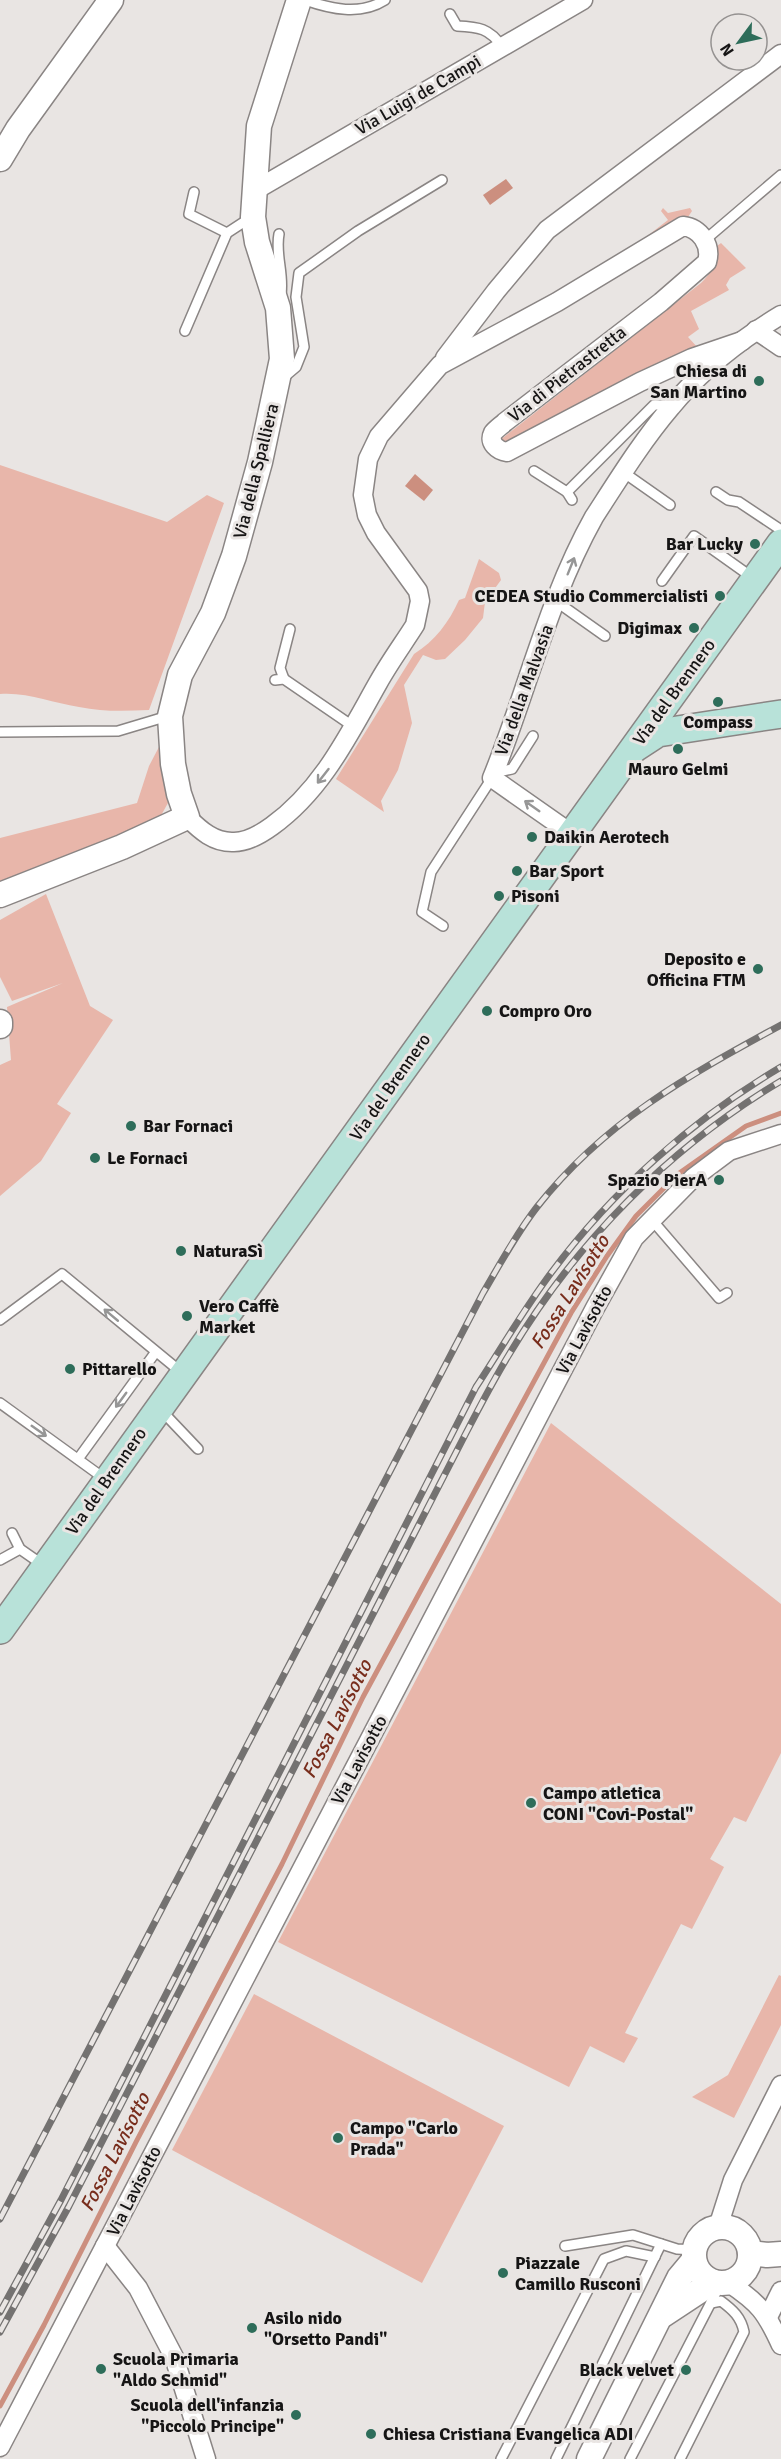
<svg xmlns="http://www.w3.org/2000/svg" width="781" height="2459" font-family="Signika,sans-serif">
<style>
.green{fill:#e8b6aa}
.water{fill:#cc8f7f}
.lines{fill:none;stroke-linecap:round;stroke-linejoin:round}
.stream{stroke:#cc8f7f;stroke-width:5}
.service-casing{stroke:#8a8584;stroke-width:12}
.minor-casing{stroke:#8a8584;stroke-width:21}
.tertiary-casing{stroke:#8a8584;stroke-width:27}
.secondary-casing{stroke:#8a8584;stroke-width:30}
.service{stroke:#fff;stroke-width:9}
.minor{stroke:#fff;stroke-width:18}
.tertiary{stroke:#fff;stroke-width:24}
.secondary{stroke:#b8e2d9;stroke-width:27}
.rail-casing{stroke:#747271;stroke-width:7}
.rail{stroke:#e9e5e3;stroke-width:4.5;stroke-dasharray:14;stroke-linecap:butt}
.oneway{stroke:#969696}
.poi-dot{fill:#2e6d5a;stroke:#e9e5e3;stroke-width:2}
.labels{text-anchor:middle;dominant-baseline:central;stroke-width:6;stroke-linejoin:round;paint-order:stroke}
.street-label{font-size:18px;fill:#161515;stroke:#e9e5e3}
.poi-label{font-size:18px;font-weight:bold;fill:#161515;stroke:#e9e5e3;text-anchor:start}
.water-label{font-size:20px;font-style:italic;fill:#782d1c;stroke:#e9e5e3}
</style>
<rect width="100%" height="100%" fill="#e9e5e3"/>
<g class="green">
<path d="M663,208L668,213L690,208L692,211L686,220L633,247L668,220L661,211Z"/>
<path d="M721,243L746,268L730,278L726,285L729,290L691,311L699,329L688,337L699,349L507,444L500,440L701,283C712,272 718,262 717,246Z"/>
<path d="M0,465L167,522L207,495L224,503L149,710C125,711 103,712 79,707C52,703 28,692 0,694Z"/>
<path d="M479,559L499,573L501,580L485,602L483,618L465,640L445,659L436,660L423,655L404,685L412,723L398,770L381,801L384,812L336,779L414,654C435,641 449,622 459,600L465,598Z"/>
<path d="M160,745L168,803L159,819L116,841L0,884V838L137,803L149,766Z"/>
<path d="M46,894L90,1006L113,1020L57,1104L71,1113L41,1161L0,1196V1065L11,1060L7,1007L63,983L12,1001L0,977V920Z"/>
<path d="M551,1423L781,1604V1753L746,1822L734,1817L710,1859L724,1867L692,1929L681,1924L625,2033L638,2038L624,2063L590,2046L569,2087L278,1942Z"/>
<path d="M779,1975L781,1976V2025L734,2118L692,2097L728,2075Z"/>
<path d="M254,1994L504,2126L422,2283L172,2150Z"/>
</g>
<g class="water">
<path d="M506,179L513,188L490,205L483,195Z"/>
<path d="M415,474L433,490L424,501L405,486Z"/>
</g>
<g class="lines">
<path class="stream" d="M0,2406L44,2325L136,2142L282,1864L363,1697L571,1313L607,1256L636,1216L678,1174L746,1126L781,1113"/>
<g class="service-casing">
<g id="service">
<path d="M305,0C331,9 360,16 385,0"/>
<path d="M450,14L457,26C478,27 490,28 502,47"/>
<path d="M194,192L189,214L227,233"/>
<path d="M279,234C275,254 284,273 281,294"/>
<path d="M705,240L781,175"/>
<path d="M185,331L227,233L250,218"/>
<path d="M283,378L296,367L304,347L296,297L299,273L358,231L442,180"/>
<path d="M534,471L567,492"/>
<path d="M623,472L670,505"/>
<path d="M716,492L728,500L739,502L781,530"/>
<path d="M572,500L567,492L654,405H672"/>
<path d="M662,581L694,536L753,578"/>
<path d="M557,602L605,636"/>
<path d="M284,679L280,668L290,629"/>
<path d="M275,680L284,679L354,727"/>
<path d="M0,732L118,731L168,716"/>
<path d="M494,773L512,769L533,736"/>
<path d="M443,926L422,912L431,872L492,778"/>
<path d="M652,1220L719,1298L727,1293"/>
<path d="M0,1320L62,1274L181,1372"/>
<path d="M0,1403L105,1479"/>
<path d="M160,1409L198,1449"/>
<path d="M78,1459L155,1353"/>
<path d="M12,1533L20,1549L43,1565"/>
<path d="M0,1560L20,1549"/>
<path d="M565,2246L633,2235L677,2249L694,2250"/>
<path d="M501,2459L604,2259L626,2251L655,2257"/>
<path d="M556,2459L661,2244"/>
<path d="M630,2459L720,2285"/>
<path d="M680,2459L744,2332C741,2317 733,2310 721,2301L711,2303"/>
</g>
</g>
<g class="minor-casing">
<g id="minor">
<path d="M254,191L583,0"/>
<path d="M756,330L781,347"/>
<path d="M445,358L496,291L547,230L781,54"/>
<path d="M187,817C200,830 214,843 234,842C248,842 261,834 272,826C322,790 348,736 378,683C389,663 403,644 415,625L420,601L418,591L376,533L367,515L363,495L368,459L379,436L440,365L557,302L683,226C700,228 712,245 707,262L661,302L505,422C502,425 496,429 493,433C488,443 498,451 507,452L640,382L692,358L742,341"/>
<path d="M572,834L492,778C527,692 548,599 594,517C618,480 642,441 671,407C701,370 741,339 781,315"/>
<path d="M718,2227L733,2180L781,2085"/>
<path d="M105,2246L138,2288L174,2357L206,2459"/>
<path d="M729,2283C759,2303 766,2312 781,2345"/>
<path d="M768,2317L781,2291"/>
<path d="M0,2447L595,1308L634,1238L693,1178L729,1151L781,1134"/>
</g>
</g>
<g class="tertiary-casing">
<g id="tertiary">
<path d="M0,159L18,129L111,0"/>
<path d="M0,895L122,847L187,817L179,794L173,764L170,716L180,675L213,613L234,556L260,462L282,359L278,308L257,242L253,217L259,126L299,0"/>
<path d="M0,1022V1026"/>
<circle cx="722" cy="2255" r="28"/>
<path d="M750,2253L767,2255L781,2254"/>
<path d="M663,2315L713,2282"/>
<path d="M589,2459L679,2278L694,2260"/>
</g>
</g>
<g class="secondary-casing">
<g id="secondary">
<path d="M635,748L658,733L781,714"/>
<path d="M0,1630L781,543"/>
</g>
</g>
<use href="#service" class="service"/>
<use href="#minor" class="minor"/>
<use href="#tertiary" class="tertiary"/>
<use href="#secondary" class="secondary"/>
<g class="rail-casing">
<g id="rail">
<path d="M0,2219L483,1293C500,1264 516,1234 537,1207C604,1122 687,1076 781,1025"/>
<path d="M0,2312L61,2200L476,1387C501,1349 524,1309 551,1273C612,1191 693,1119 781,1067"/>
<path d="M0,2332L69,2206L466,1433C480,1406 494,1379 510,1353C576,1242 670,1147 781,1081"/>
</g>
</g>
<use href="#rail" class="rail"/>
</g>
<defs><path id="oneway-shaft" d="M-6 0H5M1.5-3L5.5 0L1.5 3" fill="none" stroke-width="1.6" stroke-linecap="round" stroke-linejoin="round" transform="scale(1.5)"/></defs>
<g class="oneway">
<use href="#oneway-shaft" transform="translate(571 566) rotate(-68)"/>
<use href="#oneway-shaft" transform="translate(323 776) rotate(128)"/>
<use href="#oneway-shaft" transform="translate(532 806) rotate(-145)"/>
<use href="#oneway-shaft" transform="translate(111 1315) rotate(-140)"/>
<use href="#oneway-shaft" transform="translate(121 1400) rotate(126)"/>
<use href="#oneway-shaft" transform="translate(39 1431) rotate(35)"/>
</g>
<g class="poi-dot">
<circle cx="759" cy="381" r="6"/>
<circle cx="755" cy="544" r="6"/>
<circle cx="720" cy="596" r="6"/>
<circle cx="694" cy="628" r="6"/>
<circle cx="718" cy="702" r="6"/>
<circle cx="678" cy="749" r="6"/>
<circle cx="532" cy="837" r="6"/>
<circle cx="517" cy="871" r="6"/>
<circle cx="499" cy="896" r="6"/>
<circle cx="758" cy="969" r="6"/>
<circle cx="487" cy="1011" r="6"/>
<circle cx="131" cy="1126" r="6"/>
<circle cx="95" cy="1158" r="6"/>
<circle cx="719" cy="1180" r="6"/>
<circle cx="181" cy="1251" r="6"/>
<circle cx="187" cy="1316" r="6"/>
<circle cx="70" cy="1369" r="6"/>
<circle cx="531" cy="1803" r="6"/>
<circle cx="338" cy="2138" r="6"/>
<circle cx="503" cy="2273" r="6"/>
<circle cx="252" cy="2328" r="6"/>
<circle cx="101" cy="2369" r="6"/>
<circle cx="686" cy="2370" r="6"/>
<circle cx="296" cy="2415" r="6"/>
<circle cx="371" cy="2434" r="6"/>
</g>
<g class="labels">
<g class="street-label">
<text transform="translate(418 95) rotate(-30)">Via Luigi de Campi</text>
<text transform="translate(567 374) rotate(-38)">Via di Pietrastretta</text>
<text transform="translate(256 471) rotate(-76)">Via della Spalliera</text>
<text transform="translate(524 690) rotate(-70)">Via della Malvasia</text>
<text transform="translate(674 692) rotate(-54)">Via del Brennero</text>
<text transform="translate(390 1087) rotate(-55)">Via del Brennero</text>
<text transform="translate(584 1330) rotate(-62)">Via Lavisotto</text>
<text transform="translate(106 1481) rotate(-55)">Via del Brennero</text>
<text transform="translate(359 1760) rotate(-62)">Via Lavisotto</text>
<text transform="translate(134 2191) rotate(-63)">Via Lavisotto</text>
</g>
<g class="poi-label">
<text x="747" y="371" text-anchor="end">Chiesa di<tspan x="747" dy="21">San Martino</tspan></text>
<text x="743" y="544" text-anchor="end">Bar Lucky</text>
<text x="708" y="596" text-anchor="end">CEDEA Studio Commercialisti</text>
<text x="682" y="628" text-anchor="end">Digimax</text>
<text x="718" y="722" text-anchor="middle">Compass</text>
<text x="678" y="769" text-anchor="middle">Mauro Gelmi</text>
<text x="544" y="837">Daikin Aerotech</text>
<text x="529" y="871">Bar Sport</text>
<text x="511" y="896">Pisoni</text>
<text x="746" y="959" text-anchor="end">Deposito e<tspan x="746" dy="21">Officina FTM</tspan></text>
<text x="499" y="1011">Compro Oro</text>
<text x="143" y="1126">Bar Fornaci</text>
<text x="107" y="1158">Le Fornaci</text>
<text x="707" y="1180" text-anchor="end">Spazio PierA</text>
<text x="193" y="1251">NaturaSì</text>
<text x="199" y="1306">Vero Caffè<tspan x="199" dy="21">Market</tspan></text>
<text x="82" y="1369">Pittarello</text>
<text x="543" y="1793">Campo atletica<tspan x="543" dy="21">CONI "Covi-Postal"</tspan></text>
<text x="350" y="2128">Campo "Carlo<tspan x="350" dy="21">Prada"</tspan></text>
<text x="515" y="2263">Piazzale<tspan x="515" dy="21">Camillo Rusconi</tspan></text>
<text x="264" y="2318">Asilo nido<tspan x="264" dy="21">"Orsetto Pandi"</tspan></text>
<text x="113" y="2359">Scuola Primaria<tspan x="113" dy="21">"Aldo Schmid"</tspan></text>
<text x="674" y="2370" text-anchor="end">Black velvet</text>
<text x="284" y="2405" text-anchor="end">Scuola dell'infanzia<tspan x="284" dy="21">"Piccolo Principe"</tspan></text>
<text x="383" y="2434">Chiesa Cristiana Evangelica ADI</text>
</g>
<g class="water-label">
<text transform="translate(570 1292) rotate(-58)">Fossa Lavisotto</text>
<text transform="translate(337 1719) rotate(-63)">Fossa Lavisotto</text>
<text transform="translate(115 2152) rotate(-63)">Fossa Lavisotto</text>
</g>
</g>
<g transform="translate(739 42) rotate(237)"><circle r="28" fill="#e9e5e3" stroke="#959291" stroke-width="1.5"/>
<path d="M0-4.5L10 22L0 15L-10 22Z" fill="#2e6d5a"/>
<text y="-9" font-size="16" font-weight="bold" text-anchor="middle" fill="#161515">N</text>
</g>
</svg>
